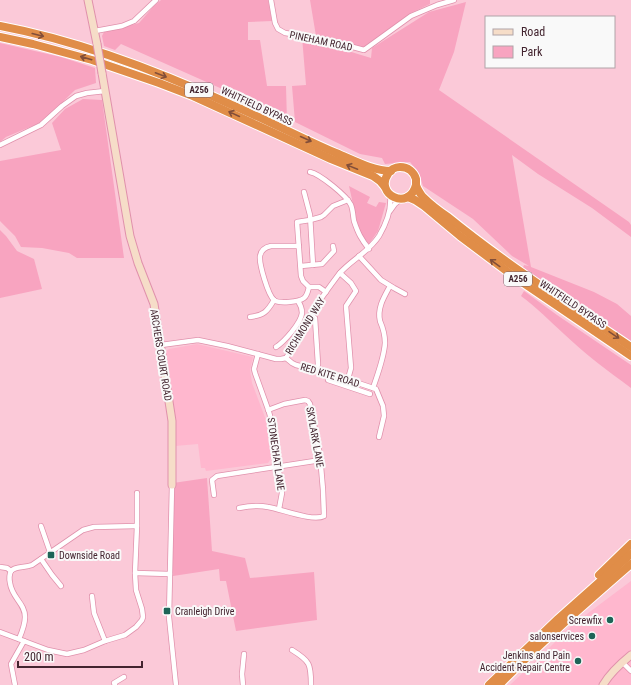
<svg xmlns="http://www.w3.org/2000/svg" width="631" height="685" font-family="'Roboto Condensed',sans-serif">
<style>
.built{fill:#ffb7ce}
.green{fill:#f8a4c0}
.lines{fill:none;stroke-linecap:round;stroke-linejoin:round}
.street-casing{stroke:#e091ac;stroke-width:6}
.secondary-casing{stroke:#e091ac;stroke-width:9}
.highway-casing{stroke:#fff;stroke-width:10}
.street{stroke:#fff;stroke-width:4.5}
.secondary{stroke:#f6ddc8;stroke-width:7}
.highway{stroke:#e08d48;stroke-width:8}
.secondary-bridge-casing{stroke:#e091ac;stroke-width:9;stroke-linecap:butt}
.secondary-bridge{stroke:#f6ddc8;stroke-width:7}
.oneway{stroke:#824e39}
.poi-dot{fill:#1d6457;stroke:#f9f9f9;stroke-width:1.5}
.labels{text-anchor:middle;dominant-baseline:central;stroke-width:4;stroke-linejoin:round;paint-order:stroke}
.shield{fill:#f9f9f9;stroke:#7a646c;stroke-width:1}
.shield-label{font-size:9px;font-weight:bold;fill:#43242f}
.street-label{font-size:10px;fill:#43242f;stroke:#f9f9f9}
.poi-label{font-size:10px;fill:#43242f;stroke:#f9f9f9;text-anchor:end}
</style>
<rect width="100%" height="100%" fill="#fbc9d8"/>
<g class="built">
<path d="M197,344L253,357L250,370L252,383L266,420L272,457L268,463L206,471L205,468H201L198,444L175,446L165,352L169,349Z"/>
<path d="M631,581V685H510L547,650L571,626Z"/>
</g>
<g class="green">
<path d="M161,0H268L272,21L248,22V40H260L267,86H286L287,121L258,105L121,44L115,50L104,46L102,36L104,32L139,23L153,7Z"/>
<path d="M310,0H430V4L411,13L363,48L316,36Z"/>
<path d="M466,2L454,52L439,90L629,222L631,225V237L592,208L538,174L512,155L531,267L594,292L617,304L631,316V342L574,302L522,270L524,265L529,266L512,256L473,219L423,186L419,173L410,162L385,164L382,158L360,154L295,122L292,86L306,85L302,37L371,58L372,48L429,12Z"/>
<path d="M0,43L61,57L95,68L96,83L75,90L42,122L6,137L0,142Z"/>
<path d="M83,99L102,100L124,258H77L69,253L42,248L21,247L15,236L0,221V161L61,150L52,123L65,109Z"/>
<path d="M349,186L370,197L367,203L376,207L379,202L386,203L378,231L369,244L359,231Z"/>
<path d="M0,230L6,236L17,251L34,259L42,289L0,298Z"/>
<path d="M524,291L557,315L631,365V388C608,371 585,354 564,334C550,321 536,307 521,296Z"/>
<path d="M207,478L212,551L245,558L250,578L314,572L317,620L236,631L226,581H220L219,569L173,576V483Z"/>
</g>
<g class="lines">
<g class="street-casing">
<g id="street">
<path d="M271,0L275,23L278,29L285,33L323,39L364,50L411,16L437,5L454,0"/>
<path d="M95,31L122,26L134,21L156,0"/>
<path d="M0,145L41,125L62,106L76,96L87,93L105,91"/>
<path d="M310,172C320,174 347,196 351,205C353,210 353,216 354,221C358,233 361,239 369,249"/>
<path d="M304,192L310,215L313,265"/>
<path d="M390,211L395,204L401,199"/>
<path d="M299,246H271C266,247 261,250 260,256C259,264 268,295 274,300C279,304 299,302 304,298C307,296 308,291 309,287"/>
<path d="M359,256L381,280L394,288L405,294"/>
<path d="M301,266L322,264L334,251L333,246"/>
<path d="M340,273L351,283L356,291L346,306L351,368L348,379"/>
<path d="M326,292L319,287H309L303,281L301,276L297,222L310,220L321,217L324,215L333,206L348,200"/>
<path d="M311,315L315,318L318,364L317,369"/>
<path d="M250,317C264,315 267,312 274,300"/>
<path d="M161,345L198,340L227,346L276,359H281L286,358C297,342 304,325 314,309C322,297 330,286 339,274C351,260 369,252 379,236C386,224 392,209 390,195"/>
<path d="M276,347C284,342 301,323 302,313C302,309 300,304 298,301"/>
<path d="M258,354L254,369L255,373L269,412L273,427L282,493L279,509"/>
<path d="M286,358L292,363L296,365L325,372L376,389L383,406L384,416L379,437"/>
<path d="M328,380L370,394"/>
<path d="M373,388C378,373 384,358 385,343C385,335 383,328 380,321C377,308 384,297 390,286"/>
<path d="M172,485L169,617L176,685"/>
<path d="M214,495L212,480L217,476L321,460"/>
<path d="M239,508C249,506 258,505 268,507C281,509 313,522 324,516L323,490L320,455L310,404L308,401L305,400L284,404L268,410"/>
<path d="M41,526L50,552"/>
<path d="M41,559L52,575L61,586"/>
<path d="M0,567L7,568L11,571"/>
<path d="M11,571C15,566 24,568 32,565L83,530L94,527L137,526"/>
<path d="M11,571C9,575 9,578 10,583C12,598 25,603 25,617C25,625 22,632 19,639"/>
<path d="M135,573L170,574"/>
<path d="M92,596L94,613L105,641"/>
<path d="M0,632L48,650L67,654L84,650L105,641L125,635L136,627L142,620L143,617L142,609L136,590L135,573L137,526V493"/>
<path d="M292,650C310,661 311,664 311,685"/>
<path d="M622,662L631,671"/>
<path d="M15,685L11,664L24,641"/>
<path d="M115,685L114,683L124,677"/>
<path d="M243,685L242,674L244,654"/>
</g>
</g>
<g class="secondary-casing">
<g id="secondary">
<path d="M88,0L97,44"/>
<path d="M102,73L130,236L138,263L154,304L172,421V485"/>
<path d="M603,685C610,673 620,664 631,655"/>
</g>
</g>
<g class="highway-casing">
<g id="highway">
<path d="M0,26C80,41 158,71 232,105C267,120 301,138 336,153C353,160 373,171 391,171"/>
<path d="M0,37L33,44L92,60L159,83L193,96L331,159L373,176L380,181L385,187"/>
<path d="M416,185C409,212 374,194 388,174C390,170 395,167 400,167C408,167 414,172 416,179C416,181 416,183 416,185C417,189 420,193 422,196C430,204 439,211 448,217C506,264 569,305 631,347"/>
<path d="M408,197L415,200L424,206L460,236L516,278L631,356"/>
<path d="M599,575L631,544"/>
<path d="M489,685L558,619L631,554"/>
<path d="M499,685C541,642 586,603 631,564"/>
</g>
</g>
<use href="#street" class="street"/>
<use href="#secondary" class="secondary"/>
<use href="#highway" class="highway"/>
<g class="secondary-bridge-casing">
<path id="secondary-bridge" d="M97,44L102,73"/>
</g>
<use href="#secondary-bridge" class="secondary-bridge"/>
</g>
<defs><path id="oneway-shaft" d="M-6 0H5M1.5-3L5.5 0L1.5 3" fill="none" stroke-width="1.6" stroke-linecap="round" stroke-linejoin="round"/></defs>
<g class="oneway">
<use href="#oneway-shaft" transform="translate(38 35) rotate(14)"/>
<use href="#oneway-shaft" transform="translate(86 58) rotate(-164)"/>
<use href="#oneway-shaft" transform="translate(161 75) rotate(21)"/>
<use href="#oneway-shaft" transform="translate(234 114) rotate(-155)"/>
<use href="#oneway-shaft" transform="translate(306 139) rotate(24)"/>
<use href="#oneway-shaft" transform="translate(352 167) rotate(-158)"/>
<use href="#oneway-shaft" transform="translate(495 263) rotate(-144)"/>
<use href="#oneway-shaft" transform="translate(614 335) rotate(34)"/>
</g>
<g class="poi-dot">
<rect x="47" y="551" width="8" height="8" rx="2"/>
<rect x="163" y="607" width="8" height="8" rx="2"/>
<circle cx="610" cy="620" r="4"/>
<circle cx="592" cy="636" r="4"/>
<circle cx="578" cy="661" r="4"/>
</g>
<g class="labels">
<g class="shield">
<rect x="185" y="83" width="28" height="14" rx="3"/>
<rect x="504" y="272" width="28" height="14" rx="3"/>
</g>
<g class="shield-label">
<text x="199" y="90">A256</text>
<text x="518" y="279">A256</text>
</g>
<g class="street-label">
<text transform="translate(321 41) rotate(12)">PINEHAM ROAD</text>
<text transform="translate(257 106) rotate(25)">WHITFIELD BYPASS</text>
<text transform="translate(573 304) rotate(34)">WHITFIELD BYPASS</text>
<text transform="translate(305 326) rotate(-58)">RICHMOND WAY</text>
<text transform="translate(161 355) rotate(81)">ARCHERS COURT ROAD</text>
<text transform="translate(330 375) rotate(17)">RED KITE ROAD</text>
<text transform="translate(315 437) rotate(80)">SKYLARK LANE</text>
<text transform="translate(276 454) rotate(82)">STONECHAT LANE</text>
</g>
<g class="poi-label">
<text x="59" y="555" text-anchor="start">Downside Road</text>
<text x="175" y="611" text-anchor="start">Cranleigh Drive</text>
<text x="602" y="620">Screwfix</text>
<text x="584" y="636">salonservices</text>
<text x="570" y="655">Jenkins and Pain<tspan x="570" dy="12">Accident Repair Centre</tspan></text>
</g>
</g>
<rect x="485" y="16" width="130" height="52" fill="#f9f9f9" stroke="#b0a4a8"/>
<rect x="493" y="29" width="20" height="6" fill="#f6ddc8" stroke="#b0a4a8"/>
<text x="521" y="36" font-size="12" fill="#43242f">Road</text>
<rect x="493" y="46" width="20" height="12" fill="#f8a4c0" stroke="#b0a4a8"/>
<text x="521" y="56" font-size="12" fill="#43242f">Park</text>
<path d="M18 661v6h124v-6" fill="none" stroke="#43242f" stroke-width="2"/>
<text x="24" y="661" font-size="12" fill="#43242f" stroke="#f9f9f9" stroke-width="3" paint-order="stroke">200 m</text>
</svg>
